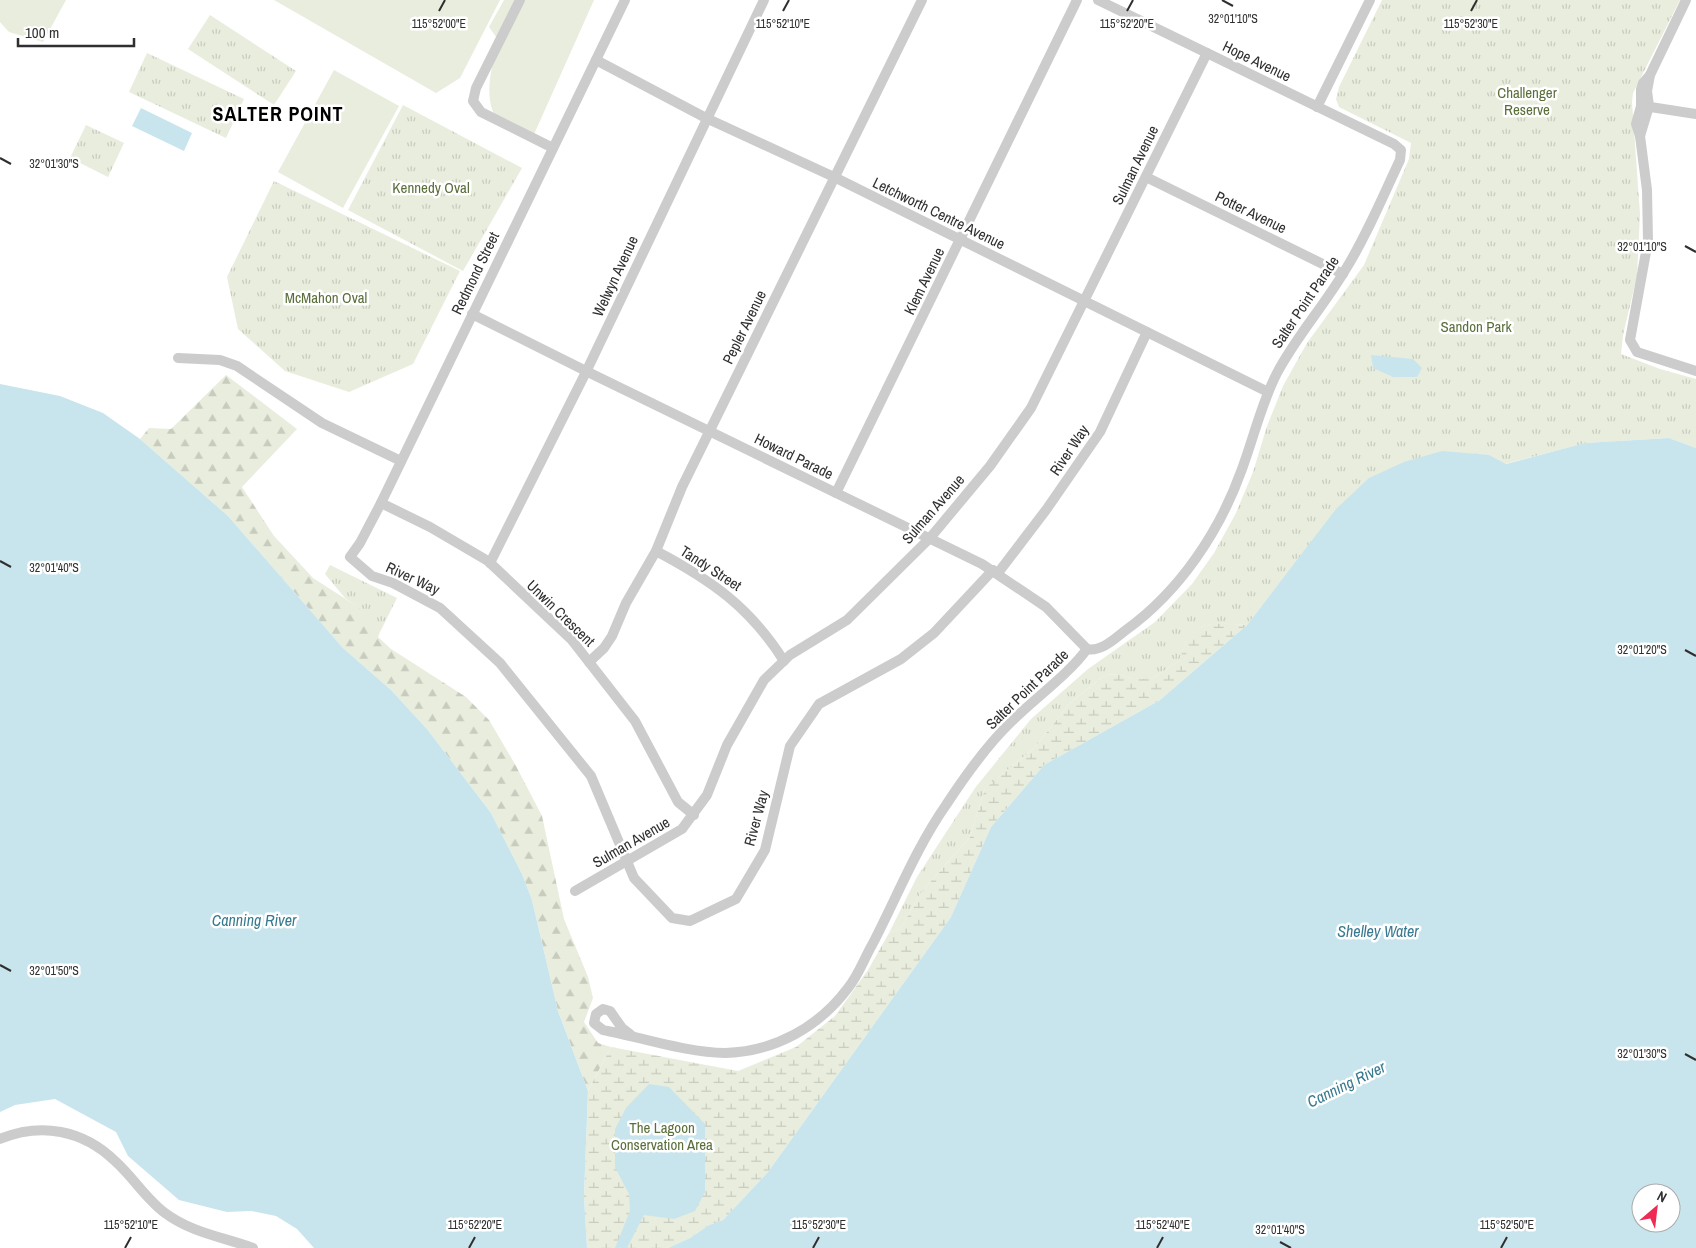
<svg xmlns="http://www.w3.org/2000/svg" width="1696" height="1248" font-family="'Archivo Narrow',sans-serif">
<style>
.green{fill:#e8eddd}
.forest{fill:url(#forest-firs)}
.wetland{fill:url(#wetland-marsh)}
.park{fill:url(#park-tufts)}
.water{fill:#c8e5ee;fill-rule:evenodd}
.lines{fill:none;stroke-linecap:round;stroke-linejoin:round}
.minor{stroke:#ccc;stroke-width:10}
.ticks{fill:none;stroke:#2f2f2f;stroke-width:2}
.labels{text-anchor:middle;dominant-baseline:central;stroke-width:5;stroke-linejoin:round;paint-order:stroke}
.street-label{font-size:15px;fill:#2f2f2f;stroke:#fff}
.park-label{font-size:15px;fill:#5a6e3a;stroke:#fff}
.water-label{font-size:16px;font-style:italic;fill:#377a8f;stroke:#fff}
.district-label{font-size:20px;font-weight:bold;letter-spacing:1px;fill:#000;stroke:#fff}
.ticks-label{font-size:12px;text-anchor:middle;fill:#2f2f2f;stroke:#fff;stroke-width:5;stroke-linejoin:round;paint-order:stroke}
</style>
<defs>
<pattern id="forest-firs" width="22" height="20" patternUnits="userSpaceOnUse" patternTransform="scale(1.25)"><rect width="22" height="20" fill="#e8eddd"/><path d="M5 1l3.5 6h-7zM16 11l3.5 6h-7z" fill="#c7ccbe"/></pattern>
<pattern id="wetland-marsh" width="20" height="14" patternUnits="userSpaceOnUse" patternTransform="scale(1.25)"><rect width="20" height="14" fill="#e8eddd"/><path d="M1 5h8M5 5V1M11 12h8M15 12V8" fill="none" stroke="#c7ccbe"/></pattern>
<pattern id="park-tufts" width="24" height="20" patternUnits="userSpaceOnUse" patternTransform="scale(1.25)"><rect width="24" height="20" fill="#e8eddd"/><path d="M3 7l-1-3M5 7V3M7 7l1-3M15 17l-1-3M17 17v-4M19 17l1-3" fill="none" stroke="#c7ccbe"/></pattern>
</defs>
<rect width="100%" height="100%" fill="#fff"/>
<g class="green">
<path d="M0,0H66L43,42L9,32L0,22Z"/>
<path d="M274,0H500L460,78L436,93Z"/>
<path d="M504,0H594L531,141C524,137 513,134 506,129C479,109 491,67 499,41L489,27Z"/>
<path d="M334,70L399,106L343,208L278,172Z"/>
</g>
<path class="forest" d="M226,375L297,429L242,487L274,536L313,578L369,614L380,632L378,637L391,649L466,697L489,720L516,766L542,816L564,919L588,977L593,998L584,1022L598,1043L611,1047L588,1091L558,1011L532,900L522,874L491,813L427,729L391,690L343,648L228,516L140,439L149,428L171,429Z"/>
<path class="wetland" d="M1219,623L1247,625L1160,700L1044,765L991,827L951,917L768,1172L723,1220L709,1225L690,1238L668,1248H587L584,1196L588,1091L611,1047L738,1071L796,1047L835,1016L868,970L889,933L900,929L922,891L970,837L985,788L1033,749L1071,702L1105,675L1120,674L1132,679H1151L1179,661C1187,636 1192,625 1219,623Z"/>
<g class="park">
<path d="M1382,0H1680L1633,93L1632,102L1640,214L1637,276L1623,335L1621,354L1660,369L1696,379V448L1669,438L1586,443L1505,464L1488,455L1285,576L1247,625C1207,623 1192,618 1179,661L1151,679H1132L1120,674L1105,675L1071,702L1033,749L985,788L970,837L922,891L900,929L889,933L917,877L975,788L1031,719L1088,669L1155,622L1192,584L1214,553L1236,513L1253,472L1267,426L1283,386L1307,343L1364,265L1409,159L1411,143L1339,107L1336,99L1339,87Z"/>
<path d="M210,15L296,71L274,105L188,49Z"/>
<path d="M147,53L244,99L226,138L129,92Z"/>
<path d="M403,105L522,168L463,271L348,210Z"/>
<path d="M86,125L124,143L108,177L70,158Z"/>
<path d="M274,181L460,271L413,364L349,392L285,371L238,329L227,277Z"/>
<path d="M330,565L397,598L380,632L369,615L345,598L325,574Z"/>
</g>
<g class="water">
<path d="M141,108L192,133L184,151L132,126Z"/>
<path d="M1371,355L1413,359L1422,368L1417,377H1393L1373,368Z"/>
<path d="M0,384L60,396L103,413L140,439L228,516L343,648L391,690L427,729L491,813L522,874L532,900L558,1011L588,1091L584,1196L587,1248H314L297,1229L276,1216L251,1211L227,1212L179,1200L128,1156L116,1132L55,1099L15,1105L0,1112Z"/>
<path d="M1669,438L1696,448V1248H668L690,1238L709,1225L723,1220L768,1172L951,917L991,827L1044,765L1160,700L1247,625L1336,509L1369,478L1404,462L1442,451L1489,455L1506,464L1585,443ZM1641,1193H1671V1223H1641Z"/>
<path d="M649,1084L669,1087L705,1124V1192L695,1211L674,1219L644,1215L627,1248H615L630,1211L629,1194L615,1167V1129L626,1108Z"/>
</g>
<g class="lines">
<g class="minor">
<path d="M520,0L476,88L473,101L481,112L553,148"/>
<path d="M625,0L381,503L360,543L350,557L372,576L393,583L440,608L500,663L591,776L634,878L672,918L690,921L736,899L765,850L790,746L819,704L901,659L934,633L993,570"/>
<path d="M596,60L706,118L834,177L1268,392"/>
<path d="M1650,75L1643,83L1641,89V106L1636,124L1640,136L1647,190L1648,241L1630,340L1637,352L1696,371"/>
<path d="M1644,106L1696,114"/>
<path d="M1317,107L1370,0"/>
<path d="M1640,136L1649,106L1647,91L1650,75L1686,0"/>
<path d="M1146,177L1343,274"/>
<path d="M472,314L594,375L982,564L1046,607L1087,649"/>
<path d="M178,358L220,360L237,366L322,423L401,461"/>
<path d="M836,493L1077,0"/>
<path d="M381,503L430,527L488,561L571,639L635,721L678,802L694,815"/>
<path d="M656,551C711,580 750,607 784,661"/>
<path d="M490,563L586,372L764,0"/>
<path d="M998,573L1046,510L1100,432L1147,332"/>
<path d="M589,662L604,648L612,636L626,603L656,551L682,487L922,0"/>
<path d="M575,891L682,829L707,795L727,745L764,680L790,655L847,620L930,538L990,466L1031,408L1207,53"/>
<path d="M631,1035L622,1028L610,1011L603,1009L596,1014L594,1023L603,1030C640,1037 688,1053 725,1053C774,1052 819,1027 848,988C858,976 864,959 872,945C896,899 916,848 946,805C965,776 986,746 1011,722C1035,698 1068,675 1087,649C1102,652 1115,638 1126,630C1180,591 1220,531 1242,469C1254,437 1261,404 1277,373C1296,337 1323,307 1344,272C1366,237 1382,198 1400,160L1401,150L1394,144L1098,0"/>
<path d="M0,1139C41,1122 83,1130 115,1161C133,1177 146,1199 165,1213C192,1233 223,1237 253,1248"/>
</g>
</g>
<path class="ticks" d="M1222,0L1233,6M439,11L445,0M783,11L789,0M1127,11L1133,0M1471,11L1477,0M0,158L11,164M1685,246L1696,252M0,561L11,567M1685,650L1696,656M0,965L11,971M1685,1054L1696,1060M1280,1242L1291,1248M125,1248L131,1237M469,1248L475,1237M813,1248L819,1237M1157,1248L1163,1237M1501,1248L1507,1237"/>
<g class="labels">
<g class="street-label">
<text transform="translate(1257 61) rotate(26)">Hope Avenue</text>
<text transform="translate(1135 165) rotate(-64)">Sulman Avenue</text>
<text transform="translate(1251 212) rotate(26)">Potter Avenue</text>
<text transform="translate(939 213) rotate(26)">Letchworth Centre Avenue</text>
<text transform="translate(475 273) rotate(-64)">Redmond Street</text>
<text transform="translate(615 276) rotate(-65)">Welwyn Avenue</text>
<text transform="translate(924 281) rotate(-64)">Klem Avenue</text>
<text transform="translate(1305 302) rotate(-56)">Salter Point Parade</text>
<text transform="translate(744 327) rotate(-64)">Pepler Avenue</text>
<text transform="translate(1069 450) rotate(-56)">River Way</text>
<text transform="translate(794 456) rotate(26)">Howard Parade</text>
<text transform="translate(933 509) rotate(-49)">Sulman Avenue</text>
<text transform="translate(711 568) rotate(33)">Tandy Street</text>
<text transform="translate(413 578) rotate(25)">River Way</text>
<text transform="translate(561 613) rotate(44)">Unwin Crescent</text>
<text transform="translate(1027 689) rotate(-44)">Salter Point Parade</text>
<text transform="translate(756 818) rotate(-75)">River Way</text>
<text transform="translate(631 842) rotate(-30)">Sulman Avenue</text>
</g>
<g class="park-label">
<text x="1527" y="92">Challenger<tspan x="1527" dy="17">Reserve</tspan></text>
<text x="431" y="187">Kennedy Oval</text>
<text x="326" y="297">McMahon Oval</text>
<text x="1476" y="326">Sandon Park</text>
<text x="662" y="1127">The Lagoon<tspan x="662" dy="17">Conservation Area</tspan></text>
</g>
<g class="water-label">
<text x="254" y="920">Canning River</text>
<text x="1378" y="931">Shelley Water</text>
<text transform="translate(1346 1084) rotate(-26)">Canning River</text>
</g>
<g class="district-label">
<text x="278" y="113">SALTER POINT</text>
</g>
</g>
<g class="ticks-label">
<text x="1233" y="23">32°01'10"S</text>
<text x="439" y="28">115°52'00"E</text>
<text x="783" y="28">115°52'10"E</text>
<text x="1127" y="28">115°52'20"E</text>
<text x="1471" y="28">115°52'30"E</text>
<text x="54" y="168">32°01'30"S</text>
<text x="1642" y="251">32°01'10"S</text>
<text x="54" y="572">32°01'40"S</text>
<text x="1642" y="654">32°01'20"S</text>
<text x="54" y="975">32°01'50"S</text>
<text x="1642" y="1058">32°01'30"S</text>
<text x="131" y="1229">115°52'10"E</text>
<text x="475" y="1229">115°52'20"E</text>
<text x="819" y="1229">115°52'30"E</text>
<text x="1163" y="1229">115°52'40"E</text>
<text x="1507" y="1229">115°52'50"E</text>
<text x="1280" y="1234">32°01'40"S</text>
</g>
<g transform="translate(1656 1208) rotate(28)"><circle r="24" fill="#ffffff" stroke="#acacac"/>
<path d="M0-4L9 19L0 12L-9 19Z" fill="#ee2a55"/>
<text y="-8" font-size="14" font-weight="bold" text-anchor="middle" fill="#2f2f2f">N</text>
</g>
<path d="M18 38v8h116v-8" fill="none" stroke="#2f2f2f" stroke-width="2.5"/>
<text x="25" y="38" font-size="15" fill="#2f2f2f" stroke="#ffffff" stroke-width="4" paint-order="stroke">100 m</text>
</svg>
